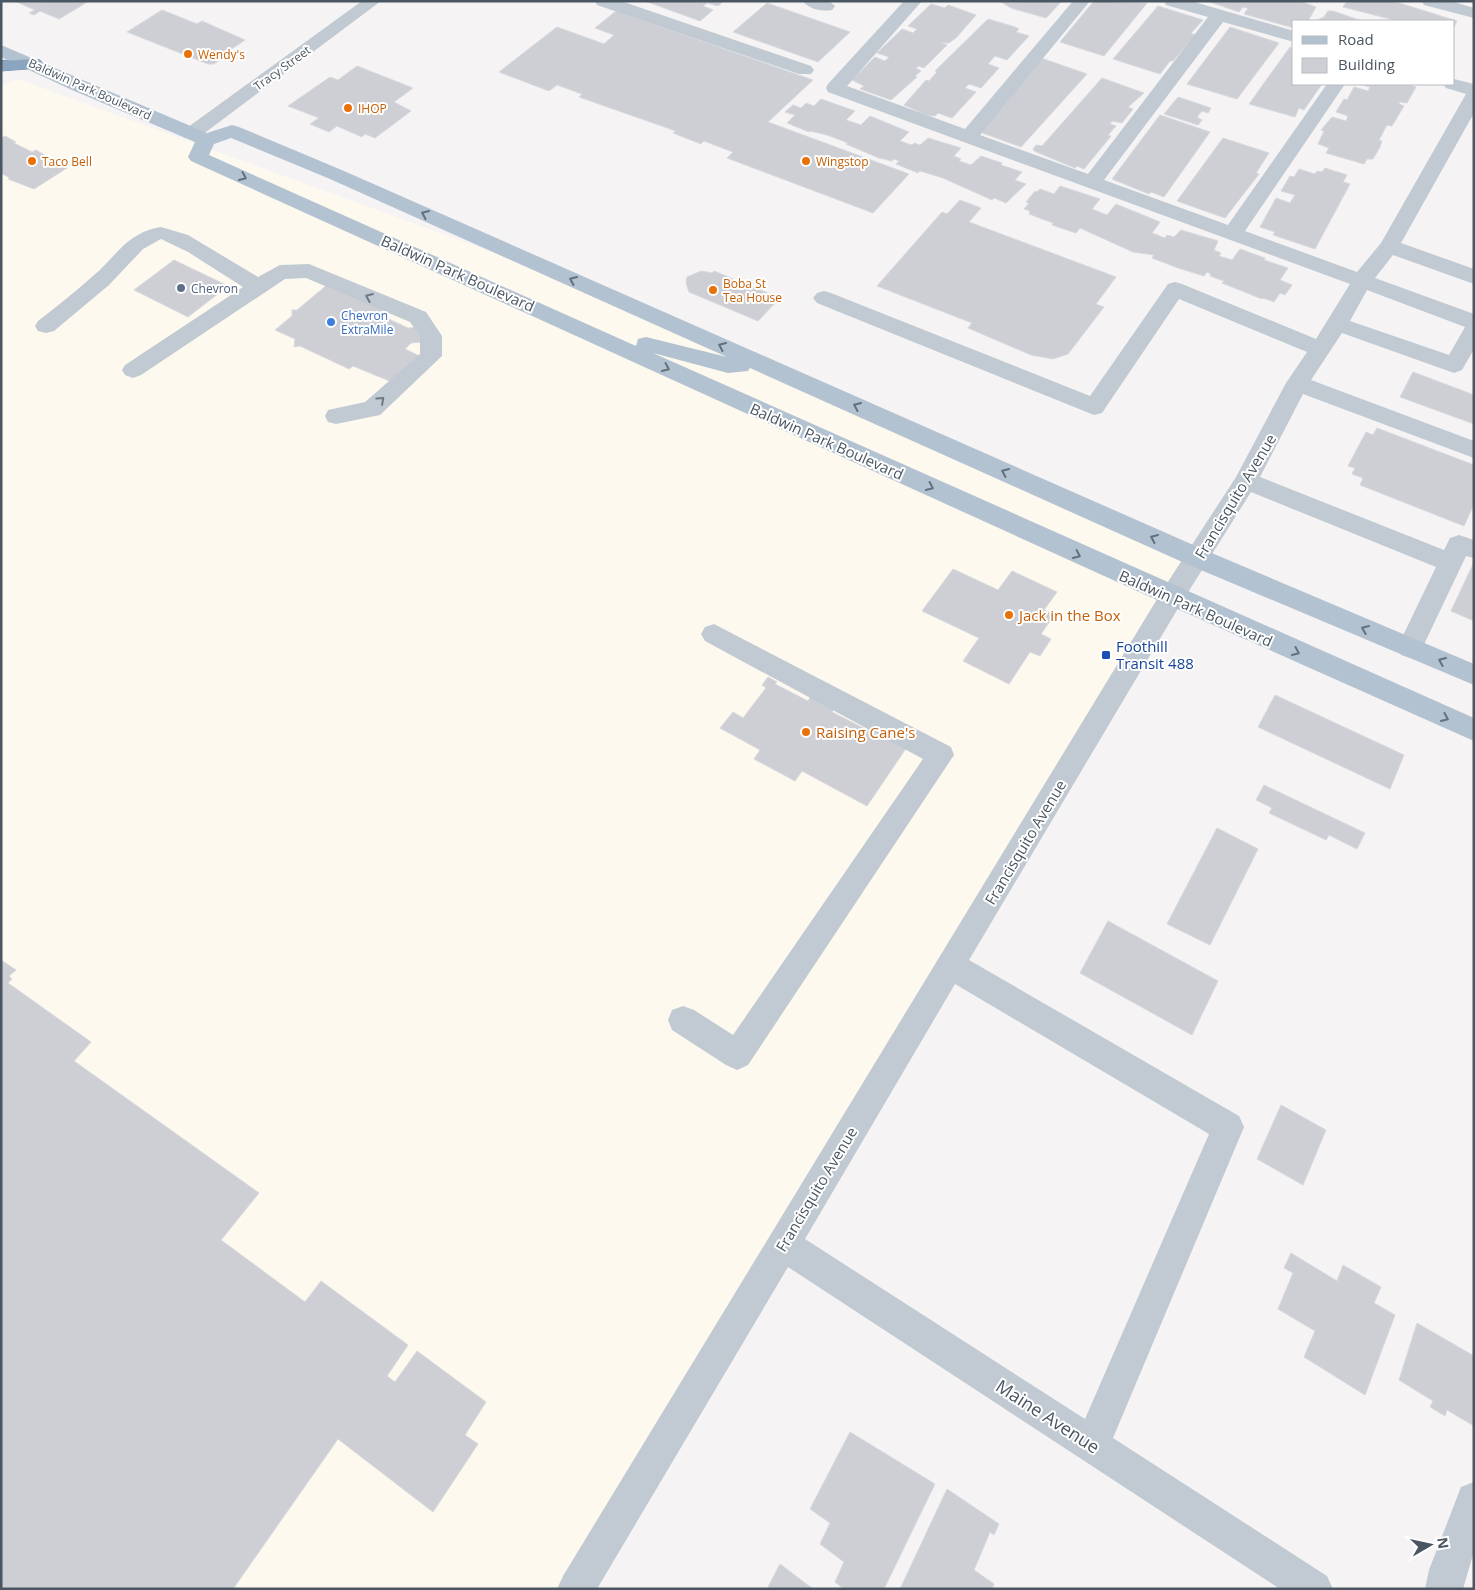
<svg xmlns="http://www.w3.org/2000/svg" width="1475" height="1590" font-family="'Open Sans',sans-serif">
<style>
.commercial{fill:#fdf9ef}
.building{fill:#cdcfd5;stroke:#d7d9de}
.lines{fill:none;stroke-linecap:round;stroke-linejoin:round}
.highway-casing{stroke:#7690ad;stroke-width:1}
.minor{fill:#c1cad2;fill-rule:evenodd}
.major{fill:#b3c2d1;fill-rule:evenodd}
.highway{fill:#8ba5c1;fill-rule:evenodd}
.oneway{stroke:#64717d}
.oneway2{stroke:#6e7983}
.food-dot{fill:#e8710a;stroke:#fff;stroke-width:2}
.service-dot{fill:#5c6f8a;stroke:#fff;stroke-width:2}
.shop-dot{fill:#3f7fe0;stroke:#fff;stroke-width:2}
.transit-dot{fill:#1a4fb4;stroke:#fff;stroke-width:2}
.labels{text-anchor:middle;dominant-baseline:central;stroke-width:4;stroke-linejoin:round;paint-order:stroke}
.far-food-label{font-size:12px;fill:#c56008;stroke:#fff;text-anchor:start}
.far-street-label{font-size:12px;fill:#4a5661;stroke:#fff}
.far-service-label{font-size:12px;fill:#4e5e75;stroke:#fff;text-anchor:start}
.far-shop-label{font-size:12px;fill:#366cbe;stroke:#fff;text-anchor:start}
.street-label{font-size:15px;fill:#4a5661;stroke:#fff}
.food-label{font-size:15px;fill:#c56008;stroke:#fff;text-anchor:start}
.transit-label{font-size:15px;fill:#164399;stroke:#fff;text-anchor:start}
.near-street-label{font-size:18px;fill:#4a5661;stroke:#fff}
</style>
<rect width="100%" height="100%" fill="#f5f3f3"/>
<path class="commercial" d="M18,79L588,287L1198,558L576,1589H1V85Z"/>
<g class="building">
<path d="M89,1L59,19L40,11L34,15L29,13L35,10L17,2Z"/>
<path d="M645,1H724L718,6L707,3L703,6L713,10L700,21Z"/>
<path d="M1062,1L1046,18L1011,8L1001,2Z"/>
<path d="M1094,1L1147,3L1104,56L1060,42Z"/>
<path d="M1207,1H1300L1316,7L1308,21H1294V28L1244,14L1248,8L1243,7L1239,12Z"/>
<path d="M1347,1H1393L1457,21L1454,27V21H1398L1343,7Z"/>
<path d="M767,3L850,32L818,62L733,32Z"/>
<path d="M931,4L945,8L948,5L976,15L956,38L949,43H941L947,45L924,68L918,66L916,68L921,71L915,76L917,77L891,100L860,89L864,86L852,80L875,57L885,61L889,57L877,53L902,29L913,33L917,29L908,26Z"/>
<path d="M1158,6L1203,20L1191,33L1195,35L1173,61H1170L1160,74L1113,59Z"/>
<path d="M162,10L197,24L202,21L245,40L218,58L221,59L214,64H208L127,32Z"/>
<path d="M616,11L813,80L768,122L909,174L873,213L727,158L733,152L704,141L701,144L673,133L676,131L579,97L582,94L557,85L549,91L499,72L557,27L604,44L614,35L595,28Z"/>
<path d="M1328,11H1333L1362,21H1315L1324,17Z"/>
<path d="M988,19L1015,27L1019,29L1016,32L1029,36L1007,60L995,56L988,64L999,68L981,88L969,84L965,88L976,92L952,118L938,113L935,116L926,115L904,105L926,80L929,81L937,72L935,71Z"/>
<path d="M1230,27L1279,43L1237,99L1187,84Z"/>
<path d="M1290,47L1294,49V84H1322L1304,110L1299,108L1295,117L1249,104Z"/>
<path d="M1041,58L1087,74L1021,147L977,131Z"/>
<path d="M357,66L413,88L394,102L411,111L375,138L365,134L362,137L337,126L329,132L310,124L319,118L288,106L330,77L338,80Z"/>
<path d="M1102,78L1144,93L1128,107L1133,109L1122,123L1112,121L1110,124L1116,126L1108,135L1111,136L1084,169L1077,166L1075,168L1034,151L1033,149L1036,145L1042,146Z"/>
<path d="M1358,84H1406L1416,87L1407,103L1400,102L1399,104L1404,106L1392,126L1387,125L1379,140L1382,141L1380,147L1373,159H1367L1364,164L1326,153L1329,148L1318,144L1324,131L1321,130L1332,117L1346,121L1348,116L1336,112L1344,99L1347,100L1354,87L1368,91L1370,87Z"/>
<path d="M1178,97L1211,108L1208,113L1202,111L1197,117L1202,120L1198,125L1164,114Z"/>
<path d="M821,99L855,111L846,120L861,125L870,116L909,132L900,141L912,145L914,143L920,145L928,138L961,148L954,156L961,159L959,161L971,165L981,156L1002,163L1001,165L1022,172L1015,180L1026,184L1006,203L994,198L992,200L943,178L920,171L918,173L896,164L899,161L894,159L892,161L879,158L846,144L848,143L827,135L810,131L809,132L787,123L795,115L785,112L793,105L801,108L806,103L814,106Z"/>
<path d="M1160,115L1210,132L1164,197L1151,192L1149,194L1112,179Z"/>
<path d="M5,136L16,142L14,143L32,152L36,150L67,168L34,189L8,179L10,178L1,173V138Z"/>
<path d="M1223,138L1269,153L1256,173L1259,174L1225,218L1177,201Z"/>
<path d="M1325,168L1347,175L1343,182L1350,184L1315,249L1273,235L1275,232L1260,227L1276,198L1290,203L1295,195L1281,191L1290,176L1294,177L1299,169L1315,174L1317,171L1322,172Z"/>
<path d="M1060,186L1100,199L1092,209L1107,215L1116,204L1160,222L1152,233L1165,238L1167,235L1174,237L1181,230L1218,241L1214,250L1221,253L1219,256L1232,260L1240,249L1265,258L1264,260L1288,268L1280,280L1292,285L1285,295L1280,293L1274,302L1263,298L1262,299L1222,283L1224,281L1210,276L1211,274L1207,272L1204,276L1178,268L1152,258L1154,255L1133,252L1080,228L1076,233L1052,225L1053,223L1029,214L1030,211L1024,209L1029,203L1026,202L1035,191L1037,192L1040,189L1054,194Z"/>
<path d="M960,200L981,208L969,222L1116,277L1096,304L1104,307L1068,354L1053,359L1031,355L968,328L972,323L877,286L942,212L947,214Z"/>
<path d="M174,260L228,286L188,317L134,290Z"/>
<path d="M701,271L712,273L714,271L780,298L758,321L689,292L686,283L687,277Z"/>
<path d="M327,285L387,307L378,314L408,328L421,327L422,342L411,343L405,349L426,359L392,382L353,366L349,369L300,346L294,347L295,339L275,330L292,316V310H297Z"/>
<path d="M1413,372L1474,395V424L1400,397Z"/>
<path d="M1377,428L1474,465V504L1464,526L1360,485L1363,478L1352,474L1355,468L1348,466L1366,432L1373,435Z"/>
<path d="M1474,562V621L1451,611Z"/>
<path d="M953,569L998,590L1012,571L1057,592L1044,610L1054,615L1041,634L1051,639L1040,656L1030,652L1009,684L963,661L979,638L922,611Z"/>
<path d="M768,677L777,682L775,684L808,701L811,696L834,709L832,712L879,736L883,730L907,747L867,806L802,771L795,781L754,759L760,750L720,728L733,712L743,718L766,688L762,685Z"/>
<path d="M1275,695L1404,755L1390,789L1258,727Z"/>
<path d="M1264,785L1365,833L1357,849L1329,835L1326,840L1269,813L1272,808L1256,800Z"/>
<path d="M1217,828L1258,849L1210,945L1167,924Z"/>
<path d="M1108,921L1218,981L1192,1035L1080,973Z"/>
<path d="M1,960L16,970L9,976L12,979L8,983L91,1042L74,1061L259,1193L221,1240L305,1302L321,1281L408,1345L387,1376L395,1382L417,1351L486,1402L465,1435L478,1444L433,1512L338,1439L233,1589H1Z"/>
<path d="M1281,1105L1326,1130L1303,1185L1257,1159Z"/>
<path d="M1291,1253L1337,1281L1343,1265L1381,1287L1374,1303L1395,1315L1365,1395L1304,1357L1315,1331L1278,1309L1293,1273L1284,1268Z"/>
<path d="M1417,1323L1474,1356V1426L1447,1410L1445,1416L1430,1407L1433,1401L1399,1380Z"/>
<path d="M850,1432L935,1484L884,1589H844L835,1582L844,1562L820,1544L830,1523L810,1509Z"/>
<path d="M947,1489L999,1524L994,1535L990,1532L974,1570L994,1584L992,1589H900Z"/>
<path d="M780,1564L813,1589H767Z"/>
</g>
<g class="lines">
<g class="highway-casing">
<path id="highway" d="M34,59L40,60L43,64L40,68L1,71V61Z"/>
</g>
<g class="minor">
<path d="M362,1H381L198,138H184L182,134L184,130Z"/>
<path d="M595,1H621L811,66L814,70L811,74H799L597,5Z"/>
<path d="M803,1H829L835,6L832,10C823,12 808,9 803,1Z"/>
<path d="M904,1H922L847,86L965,129L1073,1H1090L980,135L1088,174L1208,17L1166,5L1164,1H1191L1294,31V42L1223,22L1104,180L1228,225L1327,84H1345L1245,231L1357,272L1381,243L1466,94L1446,88L1443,84H1454V79L1474,84V113L1401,243L1474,269V284L1393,255L1375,278L1474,314V349L1462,370L1454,373L1342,333L1311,380L1474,441V458L1303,394L1260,477L1444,550L1450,538L1459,535L1474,540V558L1466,556L1419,655L1410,658L1401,655L1397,648L1436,567L1251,492L1180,605L969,960L1239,1116L1244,1127L1113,1438L1327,1576L1333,1589H1280L788,1267L597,1589H557L563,1576L1162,591L1236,477L1286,383L1307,352L1179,299L1102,413L1094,415L817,303L813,298L817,293L824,291L831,293L1090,396L1168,284L1175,282L1182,284L1316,339L1350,284L828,92L826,88L828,84ZM1367,290L1465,327L1449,355L1350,321ZM955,984L1209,1134L1085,1419L805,1239Z"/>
<path d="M1422,1H1451L1474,8V18L1424,5Z"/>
<path d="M161,227L188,235L258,277L280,265L309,264L426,312L442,336V356L380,415L336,424L328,422L325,416L328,410L365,402L420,354V336L410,322L306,278L285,279L141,375L133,378L125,375L122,370L125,365L243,287L188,252L161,239L143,249L109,285L54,331L46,333L38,331L35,326L38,321C57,306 75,292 93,276C118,255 126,233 161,227Z"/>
<path d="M714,624L951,747L954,755L748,1065L737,1070L726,1065L672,1030L668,1020L672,1010L683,1006L694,1010L733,1035L923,759L705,641L701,634L705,627Z"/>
<path d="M1474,1482V1551L1463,1589H1425L1429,1570L1461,1487Z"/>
</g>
<path class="major" d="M1,45L207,133L232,125L239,127L344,171L1207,551L1474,664V685L1189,565L750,368L748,371L728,373L653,353L1474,718V741L1146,595L191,161L188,157L195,142L72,90L1,57ZM231,138L330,179L727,357L646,337L638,339L636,346L209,155L214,144Z"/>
<use href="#highway" class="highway"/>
</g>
<defs><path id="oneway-chevron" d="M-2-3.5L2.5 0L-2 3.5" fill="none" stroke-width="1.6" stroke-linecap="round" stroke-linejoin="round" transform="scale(1.25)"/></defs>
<g class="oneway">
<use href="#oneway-chevron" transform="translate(243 177) rotate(24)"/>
<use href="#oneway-chevron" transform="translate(425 214) rotate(-156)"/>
<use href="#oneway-chevron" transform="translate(573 280) rotate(-156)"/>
<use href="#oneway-chevron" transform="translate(722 346) rotate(-156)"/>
<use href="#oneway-chevron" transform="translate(666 368) rotate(24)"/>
<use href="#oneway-chevron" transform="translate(857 406) rotate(-156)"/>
<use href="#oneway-chevron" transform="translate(1005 472) rotate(-156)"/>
<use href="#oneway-chevron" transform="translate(930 487) rotate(25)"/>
<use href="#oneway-chevron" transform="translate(1154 538) rotate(-156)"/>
<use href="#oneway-chevron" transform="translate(1077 555) rotate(25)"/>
<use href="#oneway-chevron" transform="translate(1365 629) rotate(-157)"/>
<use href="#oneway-chevron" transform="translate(1296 652) rotate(24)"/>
<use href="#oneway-chevron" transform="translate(1442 661) rotate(-157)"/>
<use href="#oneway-chevron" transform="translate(1445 718) rotate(24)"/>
</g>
<g class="oneway2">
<use href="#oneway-chevron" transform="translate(369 297) rotate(-157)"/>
<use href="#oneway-chevron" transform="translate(381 400) rotate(-42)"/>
</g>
<g class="food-dot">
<circle cx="188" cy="54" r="5"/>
<circle cx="348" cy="108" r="5"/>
<circle cx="32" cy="161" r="5"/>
<circle cx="806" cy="161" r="5"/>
<circle cx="713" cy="290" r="5"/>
<circle cx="1009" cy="615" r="5"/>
<circle cx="806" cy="732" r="5"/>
</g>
<circle class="service-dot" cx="181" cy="288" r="5"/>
<circle class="shop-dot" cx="331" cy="322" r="5"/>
<rect class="transit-dot" x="1101" y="650" width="10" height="10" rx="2.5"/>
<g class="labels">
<g class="far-food-label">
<text x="198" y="54">Wendy's</text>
<text x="358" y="108">IHOP</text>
<text x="42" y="161">Taco Bell</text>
<text x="816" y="161">Wingstop</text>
<text x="723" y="283">Boba St<tspan x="723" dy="14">Tea House</tspan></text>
</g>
<g class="far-street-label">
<text transform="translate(282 68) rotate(-36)">Tracy Street</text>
<text transform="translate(90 89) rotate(24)">Baldwin Park Boulevard</text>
</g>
<g class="far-service-label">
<text x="191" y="288">Chevron</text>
</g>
<g class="far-shop-label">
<text x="341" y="315">Chevron<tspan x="341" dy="14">ExtraMile</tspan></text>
</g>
<g class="street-label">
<text transform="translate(458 273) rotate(24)">Baldwin Park Boulevard</text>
<text transform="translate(827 441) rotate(24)">Baldwin Park Boulevard</text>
<text transform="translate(1235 496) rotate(-59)">Francisquito Avenue</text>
<text transform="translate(1196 608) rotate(24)">Baldwin Park Boulevard</text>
<text transform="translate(1025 842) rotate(-59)">Francisquito Avenue</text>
<text transform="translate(816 1189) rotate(-59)">Francisquito Avenue</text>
</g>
<g class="food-label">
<text x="1019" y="615">Jack in the Box</text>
<text x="816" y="732">Raising Cane's</text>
</g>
<g class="transit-label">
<text x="1116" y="646">Foothill<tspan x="1116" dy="17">Transit 488</tspan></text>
</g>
<g class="near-street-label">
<text transform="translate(1048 1416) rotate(33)">Maine Avenue</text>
</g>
</g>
<rect width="1475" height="1590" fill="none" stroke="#4a5661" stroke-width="5"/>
<rect x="1292" y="20" width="162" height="65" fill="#ffffff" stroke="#b7bbc0"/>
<rect x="1302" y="36" width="25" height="8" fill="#b3c2d1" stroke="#b7bbc0"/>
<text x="1338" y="45" font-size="15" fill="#4a5661">Road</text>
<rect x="1302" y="58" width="25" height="15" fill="#cdcfd5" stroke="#b7bbc0"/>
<text x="1338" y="70" font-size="15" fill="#4a5661">Building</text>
<g transform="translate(1430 1545) rotate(81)" stroke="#ffffff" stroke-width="4" paint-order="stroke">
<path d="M0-4L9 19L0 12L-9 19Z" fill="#4a5661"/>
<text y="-8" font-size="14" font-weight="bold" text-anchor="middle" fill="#4a5661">N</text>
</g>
</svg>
